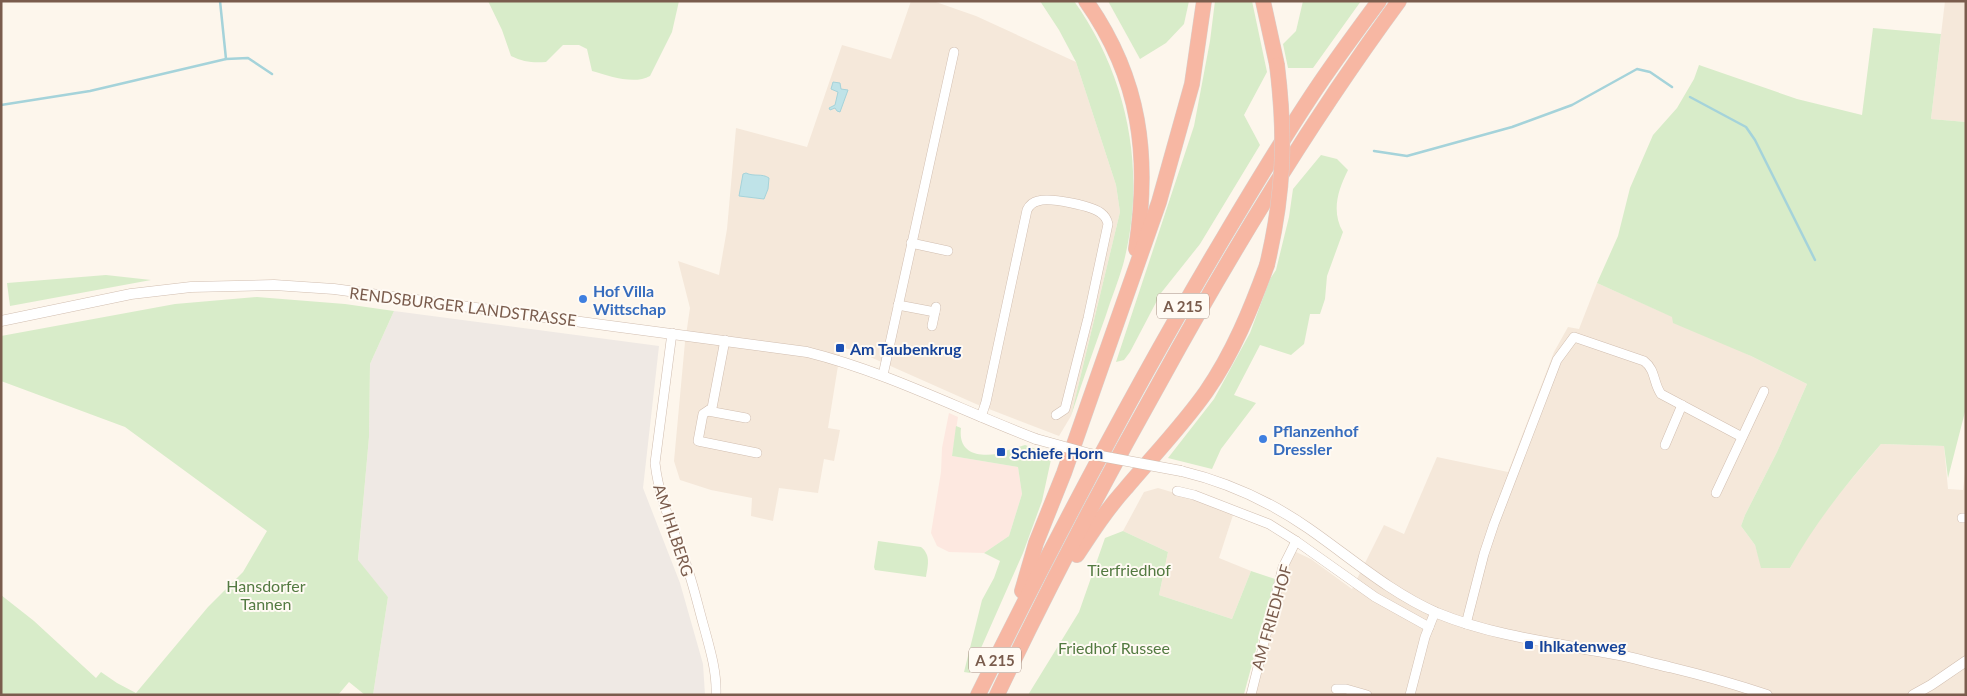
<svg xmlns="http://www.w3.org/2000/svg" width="1967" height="696" font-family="Lato,sans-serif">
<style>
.residential{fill:#f5e8da}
.commercial{fill:#fde8e0}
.industrial{fill:#efe9e4}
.green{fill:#d8ecc9}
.water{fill:#bfe3e8;stroke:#a5d3da}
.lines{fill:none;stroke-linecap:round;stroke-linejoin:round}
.stream{stroke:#a5d3da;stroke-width:2.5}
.minor-casing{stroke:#d1beb0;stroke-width:10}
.tertiary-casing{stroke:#d1beb0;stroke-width:11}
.motorway-casing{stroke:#dad1cd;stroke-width:16}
.minor{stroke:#fff;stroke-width:9}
.tertiary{stroke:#fff;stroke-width:10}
.motorway{stroke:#f7b7a3;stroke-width:15}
.tertiary-bridge-casing{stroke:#d1beb0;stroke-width:11;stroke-linecap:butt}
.motorway-bridge-casing{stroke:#dad1cd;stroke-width:16;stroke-linecap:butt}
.tertiary-bridge{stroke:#fff;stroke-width:10}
.motorway-bridge{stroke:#f7b7a3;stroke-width:15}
.shop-dot{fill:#3f7fe0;stroke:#fffaf3;stroke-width:2}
.transit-dot{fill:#1a4fb4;stroke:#fffaf3;stroke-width:2}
.labels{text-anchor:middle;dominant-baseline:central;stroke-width:4;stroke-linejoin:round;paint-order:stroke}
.shield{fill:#fffaf3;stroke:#a28b7f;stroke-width:1}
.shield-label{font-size:15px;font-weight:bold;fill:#7a5c4d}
.shop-label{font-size:16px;font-weight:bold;fill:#366cbe;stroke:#fffaf3;text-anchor:start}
.street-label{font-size:16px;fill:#7a5c4d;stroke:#fffaf3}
.transit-label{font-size:16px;font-weight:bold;fill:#164399;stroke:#fffaf3;text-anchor:start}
.park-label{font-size:16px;fill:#537a41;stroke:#fffaf3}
</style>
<rect width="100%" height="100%" fill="#fdf6ec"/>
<g class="residential">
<path d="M911,1H933L976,16L1076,62L1116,185L1120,212L1071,416L1059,436L976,404L859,352L841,347L828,428L840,430L834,461L824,459L818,493L779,488L773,521L751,516L752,498L711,490L680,480L674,461L685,342L690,308L678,261L719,275L727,229L736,128L807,147L842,45L891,59Z"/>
<path d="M1945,1H1966V122L1931,119Z"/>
<path d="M1597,283L1673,317L1807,384L1777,452L1745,515L1741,526L1755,545L1762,568H1790L1806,539L1838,495L1881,444L1944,446L1948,489L1963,490L1966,464V695H1252L1289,560L1296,552L1311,559L1352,589L1384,525L1404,534L1437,457L1508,472L1554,352L1568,327L1579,329Z"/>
<path d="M1158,488L1192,498L1233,515L1219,558L1251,571L1232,619L1159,595L1168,552L1123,531L1144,492Z"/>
</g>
<path class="commercial" d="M949,413L958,417L952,456L1018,467L1022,494L1009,536L984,553L949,552L937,546L931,533L941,472L942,448Z"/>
<path class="industrial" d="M394,311L659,346L643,488L680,583L703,664L705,695H373L388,597L358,561L369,437L370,364Z"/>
<g class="green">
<path d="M488,1H679L672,32L650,76C634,85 609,76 592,71L587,49L579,45H563L546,62C533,63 523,62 511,56L502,30Z"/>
<path d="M1040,1H1074C1129,78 1147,174 1123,265C1118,282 1111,299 1106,315C1094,349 1082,382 1071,416L1120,212L1116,185L1076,62L1059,30Z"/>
<path d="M1108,1H1189L1184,24L1166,43L1140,59Z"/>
<path d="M1215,1H1252L1267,72L1244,115L1260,145L1200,244L1161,293L1130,352L1124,360L1116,362L1194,126L1210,41Z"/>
<path d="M1303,1H1361L1313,68H1288L1283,44L1296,31Z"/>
<path d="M1873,28L1941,34L1931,119L1966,122V408L1948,478L1944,446L1881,444C1847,483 1815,523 1790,568H1761L1755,545L1741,526L1745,515L1777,452L1807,384L1751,356L1673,323L1672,317L1597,283L1618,236L1630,188L1653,135L1677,108L1694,79L1699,65L1797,99L1862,115Z"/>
<path d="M1321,155L1337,159L1348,170C1338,190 1331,211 1343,232L1327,276L1325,299L1320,314H1310L1304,344L1291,355L1260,345L1234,395L1256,403L1221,449L1212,469L1168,458L1214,399L1250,333L1270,279L1276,270L1289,217L1293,189Z"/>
<path d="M106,275L151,280L10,306L7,283Z"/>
<path d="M257,297L345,304L394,311L370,364L369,437L358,560L388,597L373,695H365L349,682L338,695H1V595L34,621L96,678L101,672L117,683L136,693L208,607L243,572L267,531L125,427L1,381V336L175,304Z"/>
<path d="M956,426L961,428C958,452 976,457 997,454L998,457L1006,455L1005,451L1025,445L1052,455L1042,501L1023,553L970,673L964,672L982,600L994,578L1000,561L984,553L1009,536L1022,494L1018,467L952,456Z"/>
<path d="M1123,531L1168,552L1159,595L1232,619L1251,571L1275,579L1244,694L1028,695L1079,612L1105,538Z"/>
<path d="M878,541L921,547C931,555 928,565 926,577L875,570L874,567Z"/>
</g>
<g class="water">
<path d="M833,82L840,83L841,89L848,90L840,112L837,111L835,108L830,110L829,108L835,105L838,92L831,89Z"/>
<path d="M746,173C754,177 762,173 769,178L768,189L764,199L739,196L743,174Z"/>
</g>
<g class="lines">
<g class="stream">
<path d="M220,1L226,59"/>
<path d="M1690,97L1746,127L1755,140L1815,260"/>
<path d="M1,105L90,91L226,59L248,58L272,74"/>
<path d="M1374,151L1407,156L1512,127L1572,105L1637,69L1650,72L1672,87"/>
</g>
<g class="minor-casing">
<g id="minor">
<path d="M911,243L948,251"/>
<path d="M898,305L935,312"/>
<path d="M932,326L936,307"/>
<path d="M672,333L655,463C659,499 673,528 685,561C693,583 698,606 704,627C710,649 717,672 716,695"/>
<path d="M725,340L712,408L703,414L698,441L757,453"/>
<path d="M883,375L954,52"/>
<path d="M708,411L746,418"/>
<path d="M981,417L986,402L1027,210C1029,206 1033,202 1038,201C1050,197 1094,206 1102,214C1105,216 1107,220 1108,224L1088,318L1065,409L1056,415"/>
<path d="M1665,445L1682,405"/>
<path d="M1177,491L1194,495L1269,524L1296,541L1375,597L1429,627"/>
<path d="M1716,493L1764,391"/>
<path d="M1962,518H1966"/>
<path d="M1466,624L1484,554L1494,524L1557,360L1574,337L1644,361C1656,370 1653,383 1661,394L1742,437"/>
<path d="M1336,689H1346L1367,695"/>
<path d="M1251,695L1283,567L1296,541"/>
<path d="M1410,695L1425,637L1435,612"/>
</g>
</g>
<g class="tertiary-casing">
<g id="tertiary">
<path d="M1,321L131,294L191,287L274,285L334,289L807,352C887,372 960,410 1036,439"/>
<path d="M1181,471C1227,482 1269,501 1308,528C1350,557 1389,592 1437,613C1493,636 1554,643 1614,654C1632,657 1650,663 1669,667C1702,675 1735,684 1767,695"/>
<path d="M1913,695L1931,685L1966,661"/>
</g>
</g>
<g class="motorway-casing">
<g id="motorway">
<path d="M1086,1C1141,79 1150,157 1136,249"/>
<path d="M1263,1L1277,65"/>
<path d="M1077,555C1092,532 1107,509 1126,488C1153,456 1182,426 1206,392C1233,353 1251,309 1267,265"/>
<path d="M1022,591L1036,543L1064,473L1159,202L1192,84L1204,1"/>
<path d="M978,695C1055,539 1135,386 1224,237C1255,185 1286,133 1320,83C1339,55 1359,28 1379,1"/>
<path d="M997,695C1048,588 1103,483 1161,380C1233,249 1310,122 1399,1"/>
</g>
</g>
<use href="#minor" class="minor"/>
<use href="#tertiary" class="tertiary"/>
<use href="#motorway" class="motorway"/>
<g class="tertiary-bridge-casing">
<path id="tertiary-bridge" d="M1036,439L1090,454L1181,471"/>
</g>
<g class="motorway-bridge-casing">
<path id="motorway-bridge" d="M1267,265C1284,193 1286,138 1277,65"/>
</g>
<use href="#tertiary-bridge" class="tertiary-bridge"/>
<use href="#motorway-bridge" class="motorway-bridge"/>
</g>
<g class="shop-dot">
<circle cx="583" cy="299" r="5"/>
<circle cx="1263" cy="439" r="5"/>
</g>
<g class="transit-dot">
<rect x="835" y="343" width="10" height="10" rx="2.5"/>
<rect x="996" y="447" width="10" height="10" rx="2.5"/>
<rect x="1524" y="640" width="10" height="10" rx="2.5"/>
</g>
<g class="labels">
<g class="shield">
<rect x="1157" y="293.5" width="52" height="25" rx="4"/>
<rect x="969" y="647.5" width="52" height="25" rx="4"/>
</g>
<g class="shield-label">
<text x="1183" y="306">A 215</text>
<text x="995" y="660">A 215</text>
</g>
<g class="shop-label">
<text x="593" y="290">Hof Villa<tspan x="593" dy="18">Wittschap</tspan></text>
<text x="1273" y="430">Pflanzenhof<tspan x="1273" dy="18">Dressler</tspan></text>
</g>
<g class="street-label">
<text transform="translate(463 306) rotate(7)">RENDSBURGER LANDSTRASSE</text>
<text transform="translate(674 530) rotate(72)">AM IHLBERG</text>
<text transform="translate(1271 617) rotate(-74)">AM FRIEDHOF</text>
</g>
<g class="transit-label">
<text x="850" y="348">Am Taubenkrug</text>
<text x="1011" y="452">Schiefe Horn</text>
<text x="1539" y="645">Ihlkatenweg</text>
</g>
<g class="park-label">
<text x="1129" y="569">Tierfriedhof</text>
<text x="266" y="585">Hansdorfer<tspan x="266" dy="18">Tannen</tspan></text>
<text x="1114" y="647">Friedhof Russee</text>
</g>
</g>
<rect width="1967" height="696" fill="none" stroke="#7a5c4d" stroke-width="5"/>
</svg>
